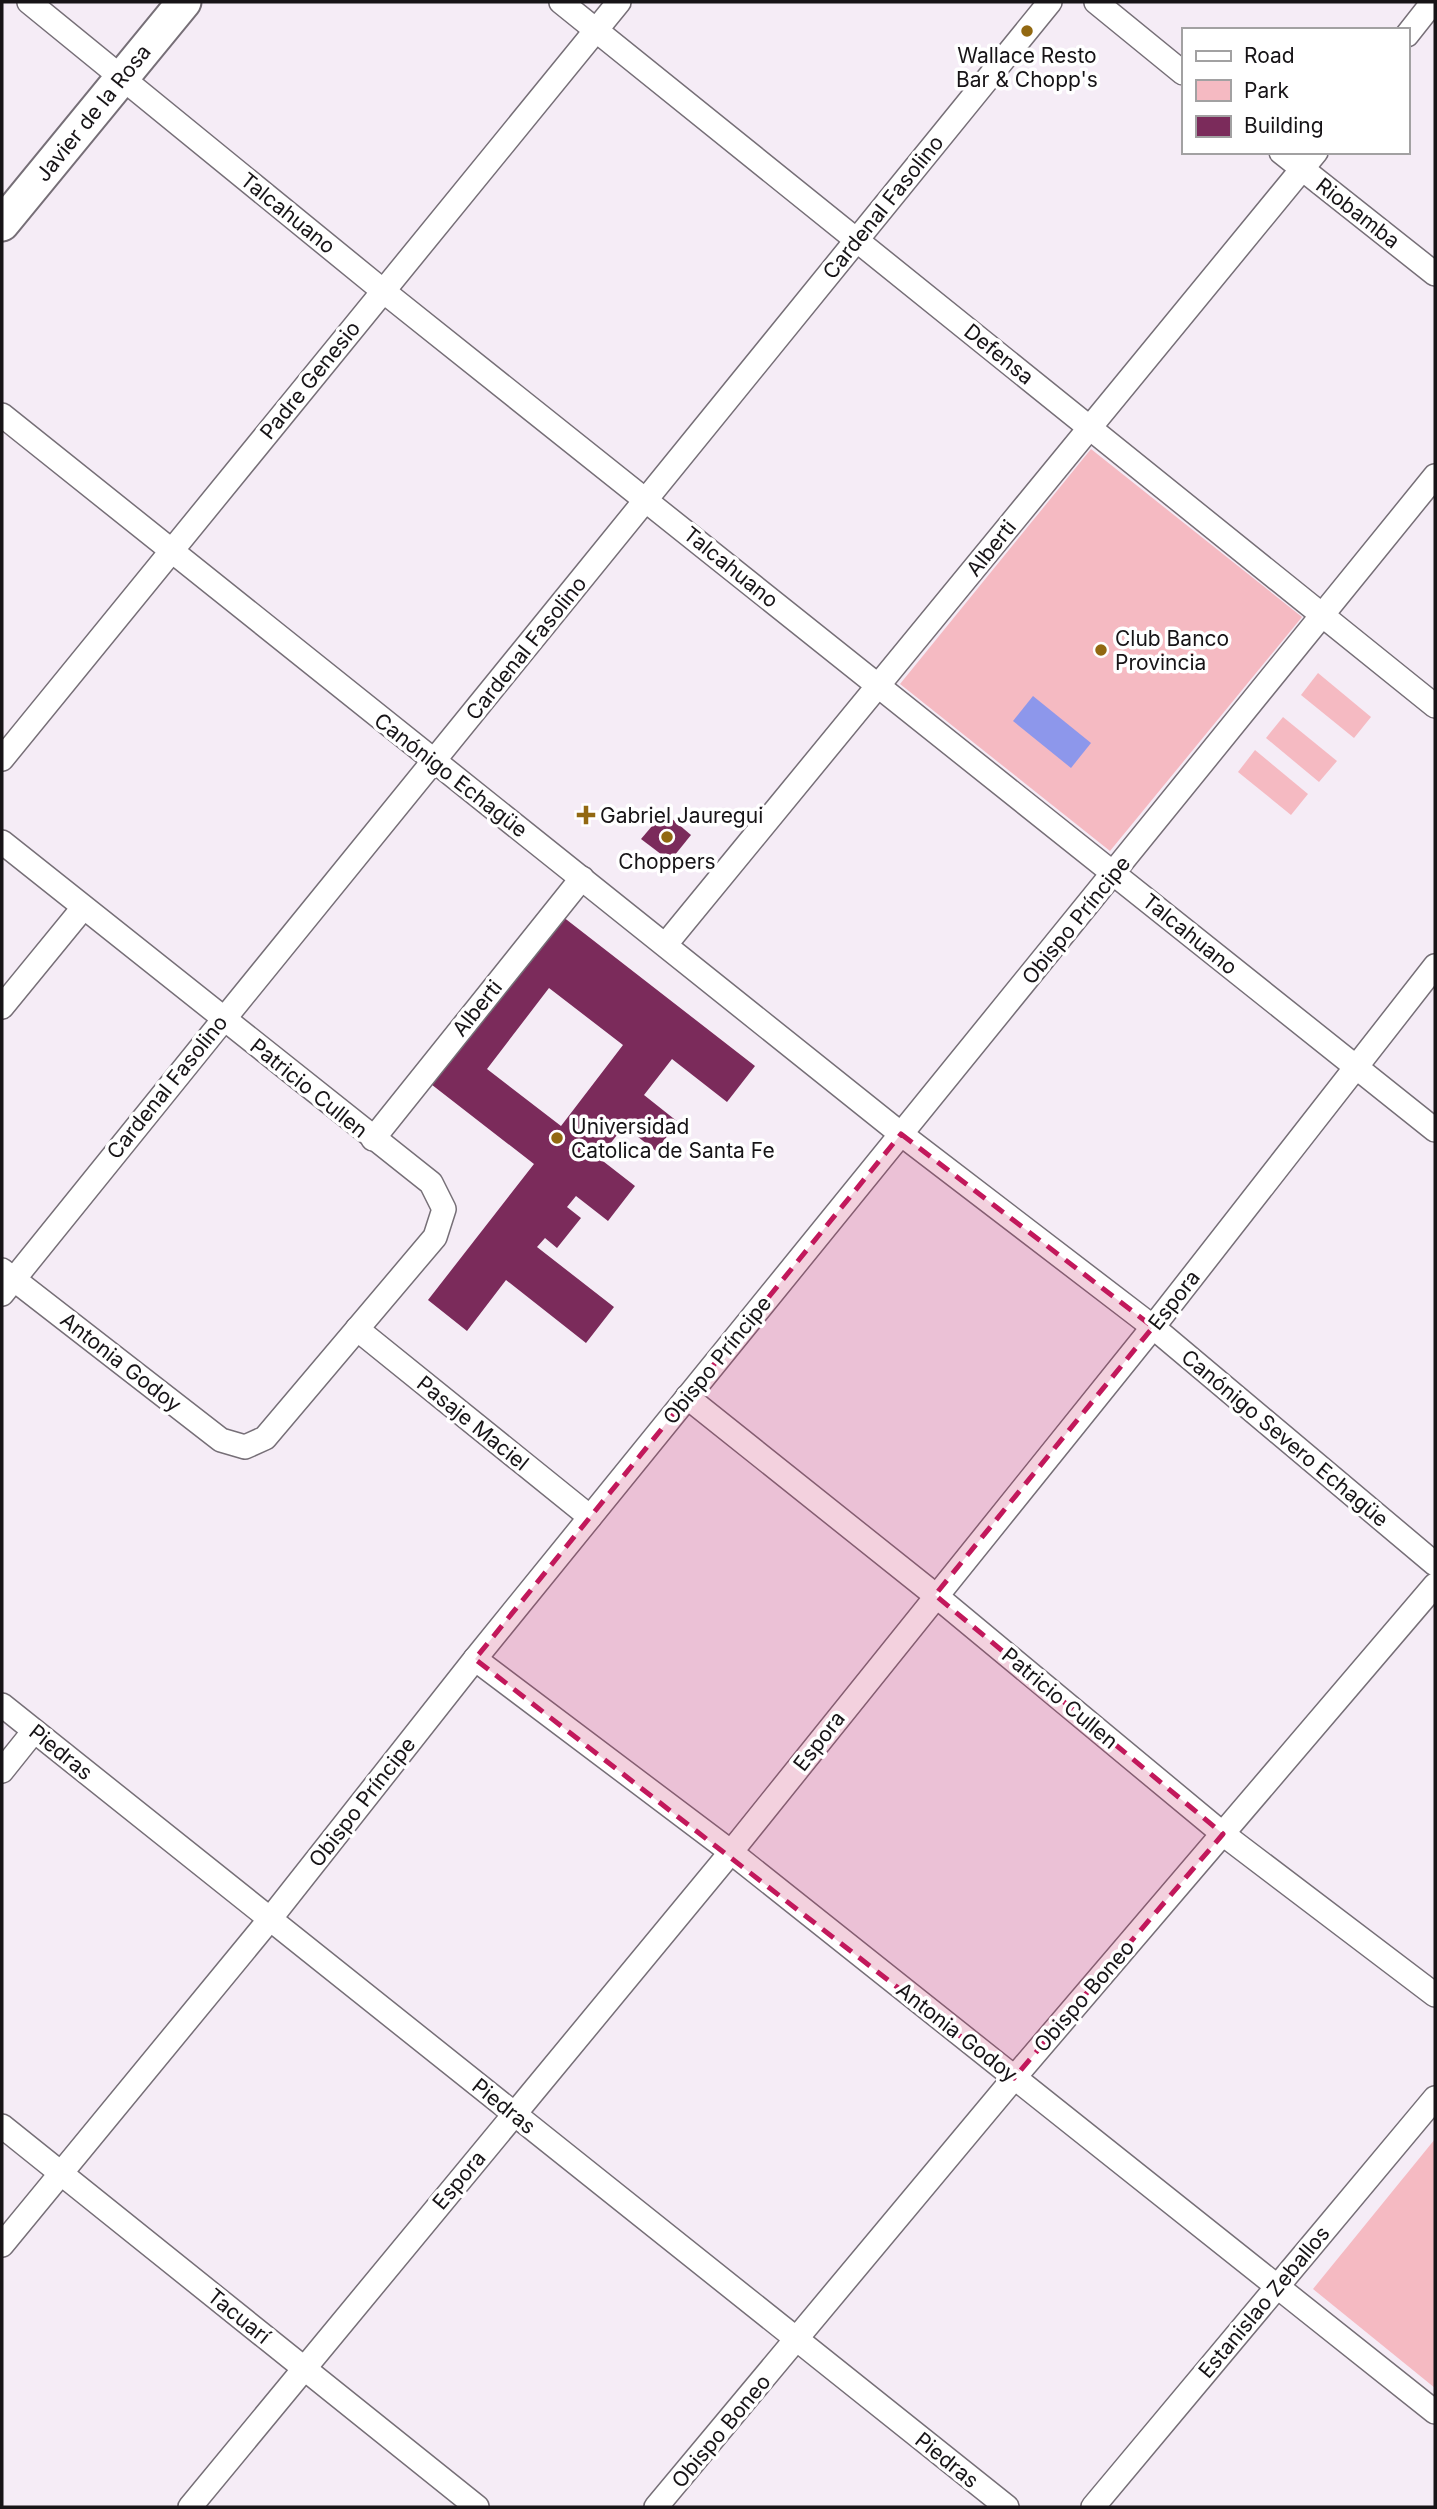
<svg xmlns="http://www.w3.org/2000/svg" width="1437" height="2509" font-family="Inter,sans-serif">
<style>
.green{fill:#f5bac2}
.water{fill:#8d97eb}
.building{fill:#7b2b5b;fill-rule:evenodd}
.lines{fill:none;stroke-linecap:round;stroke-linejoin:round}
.street-casing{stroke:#766f77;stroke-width:26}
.secondary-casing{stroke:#766f77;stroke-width:37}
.street{stroke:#fff;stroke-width:23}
.secondary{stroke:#fff;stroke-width:33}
.marked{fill:#c2185b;fill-opacity:0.2;stroke:#c2185b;stroke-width:5;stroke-dasharray:14 9;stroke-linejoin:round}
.poi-dot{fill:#926811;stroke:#fff;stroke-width:2.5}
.labels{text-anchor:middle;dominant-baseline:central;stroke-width:7;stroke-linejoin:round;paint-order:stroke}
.poi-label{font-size:21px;fill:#171417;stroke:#fff;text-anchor:start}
.street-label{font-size:21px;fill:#171417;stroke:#fff}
</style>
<rect width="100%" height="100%" fill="#f5ecf6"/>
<g class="green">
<path d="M1091,449L1302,617L1110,851L900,684Z"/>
<path d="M1318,673L1371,717L1354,738L1301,695Z"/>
<path d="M1283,717L1337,761L1319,782L1266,738Z"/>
<path d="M1255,750L1308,794L1291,815L1238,772Z"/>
<path d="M1435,2139V2388L1313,2289Z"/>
</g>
<path class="water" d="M1033,696L1091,743L1071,768L1013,721Z"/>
<g class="building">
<path d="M664,812L691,835L670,861L641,839Z"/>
<path d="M558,913L755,1066L727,1102L672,1059L644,1095L678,1122L656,1151L624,1126L599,1158L635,1186L608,1221L576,1196L567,1207L581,1218L557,1248L545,1238L537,1247L614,1307L586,1343L506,1280L467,1331L428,1300L534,1164L427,1081ZM549,988L623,1045L561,1126L487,1069Z"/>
</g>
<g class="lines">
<g class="street-casing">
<g id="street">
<path d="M29,2L382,290L1435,1130"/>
<path d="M561,2L1435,706"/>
<path d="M1096,2L1183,73"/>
<path d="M1407,35L1433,2"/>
<path d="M1281,152L1435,274"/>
<path d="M2,415L901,1134L1153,1327L1435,1564"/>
<path d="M2,759L619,2"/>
<path d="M2,842L431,1183L444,1209L435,1237L265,1438L245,1447L221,1440L2,1270"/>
<path d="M666,944L1316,152"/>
<path d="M2,1007L83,908"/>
<path d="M373,1139L582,878"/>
<path d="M2,1294C350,862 701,432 1050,2"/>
<path d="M357,1329L590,1517"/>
<path d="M687,1397L935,1595L1223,1834L1435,1995"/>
<path d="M475,1659L731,1852L1435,2412"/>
<path d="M2,1705L1007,2507"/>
<path d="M2,1771L34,1731"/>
<path d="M2,2126L477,2507"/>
<path d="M2,2245L270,1919L475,1659L1435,476"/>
<path d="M190,2507L731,1852L1153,1327L1435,966"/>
<path d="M656,2507L1014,2078L1435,1585"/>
<path d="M1093,2507L1435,2098"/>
</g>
</g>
<g class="secondary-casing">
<path id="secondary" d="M2,224L184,2"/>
</g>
<use href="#street" class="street"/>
<use href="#secondary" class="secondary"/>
</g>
<path class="marked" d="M901,1134L1153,1327L935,1595L1223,1834L1014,2078L475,1659Z"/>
<g class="poi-dot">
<circle cx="1027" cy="31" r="7"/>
<circle cx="1101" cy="650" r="7"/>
<path d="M582.5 804.5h7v7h7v7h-7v7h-7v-7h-7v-7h7z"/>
<circle cx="667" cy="837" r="7"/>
<circle cx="557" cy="1138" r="7"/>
</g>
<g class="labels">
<g class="poi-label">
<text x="1027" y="55" text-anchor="middle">Wallace Resto<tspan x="1027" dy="24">Bar &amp; Chopp's</tspan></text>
<text x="1115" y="638">Club Banco<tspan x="1115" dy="24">Provincia</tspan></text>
<text x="600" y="815">Gabriel Jauregui</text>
<text x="667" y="861" text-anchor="middle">Choppers</text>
<text x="571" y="1126">Universidad<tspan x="571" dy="24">Catolica de Santa Fe</tspan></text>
</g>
<g class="street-label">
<text transform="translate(93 113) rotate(-51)">Javier de la Rosa</text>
<text transform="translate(883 207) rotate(-51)">Cardenal Fasolino</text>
<text transform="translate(288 213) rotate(39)">Talcahuano</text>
<text transform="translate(1358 213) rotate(38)">Riobamba</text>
<text transform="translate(999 354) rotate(39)">Defensa</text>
<text transform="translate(310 380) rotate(-51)">Padre Genesio</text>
<text transform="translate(991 548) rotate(-51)">Alberti</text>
<text transform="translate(731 567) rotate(39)">Talcahuano</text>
<text transform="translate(526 648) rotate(-51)">Cardenal Fasolino</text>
<text transform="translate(451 775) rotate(38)">Canónigo Echagüe</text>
<text transform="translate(1076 920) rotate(-51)">Obispo Príncipe</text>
<text transform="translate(1190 934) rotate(39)">Talcahuano</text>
<text transform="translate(477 1008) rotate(-51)">Alberti</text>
<text transform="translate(167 1087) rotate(-51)">Cardenal Fasolino</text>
<text transform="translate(309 1088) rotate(39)">Patricio Cullen</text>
<text transform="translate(1174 1300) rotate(-52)">Espora</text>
<text transform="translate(717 1360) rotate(-51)">Obispo Príncipe</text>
<text transform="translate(121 1362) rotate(38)">Antonia Godoy</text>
<text transform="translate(473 1423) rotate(39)">Pasaje Maciel</text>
<text transform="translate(1285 1438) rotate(40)">Canónigo Severo Echagüe</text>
<text transform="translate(1060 1698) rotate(40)">Patricio Cullen</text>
<text transform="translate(819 1741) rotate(-52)">Espora</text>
<text transform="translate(61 1752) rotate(39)">Piedras</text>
<text transform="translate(362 1802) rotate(-52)">Obispo Príncipe</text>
<text transform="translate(1084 1996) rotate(-49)">Obispo Boneo</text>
<text transform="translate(957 2032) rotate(38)">Antonia Godoy</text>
<text transform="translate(504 2106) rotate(39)">Piedras</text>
<text transform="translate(459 2180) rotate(-50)">Espora</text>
<text transform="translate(1264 2302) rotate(-50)">Estanislao Zeballos</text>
<text transform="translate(239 2316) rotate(39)">Tacuarí</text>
<text transform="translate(721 2431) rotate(-50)">Obispo Boneo</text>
<text transform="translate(947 2460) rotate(39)">Piedras</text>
</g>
</g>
<rect width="1437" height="2509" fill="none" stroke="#171417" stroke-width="7"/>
<rect x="1182" y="28" width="228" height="126" fill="#ffffff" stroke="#a2a1a2" stroke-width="2"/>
<rect x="1196" y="51" width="35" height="10" fill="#ffffff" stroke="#a2a1a2" stroke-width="2"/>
<text x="1244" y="63" font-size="21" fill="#171417">Road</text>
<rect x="1196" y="80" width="35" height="21" fill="#f5bac2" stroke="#a2a1a2" stroke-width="2"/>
<text x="1244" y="98" font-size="21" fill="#171417">Park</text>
<rect x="1196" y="116" width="35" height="21" fill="#7b2b5b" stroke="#a2a1a2" stroke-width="2"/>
<text x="1244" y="133" font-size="21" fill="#171417">Building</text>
</svg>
